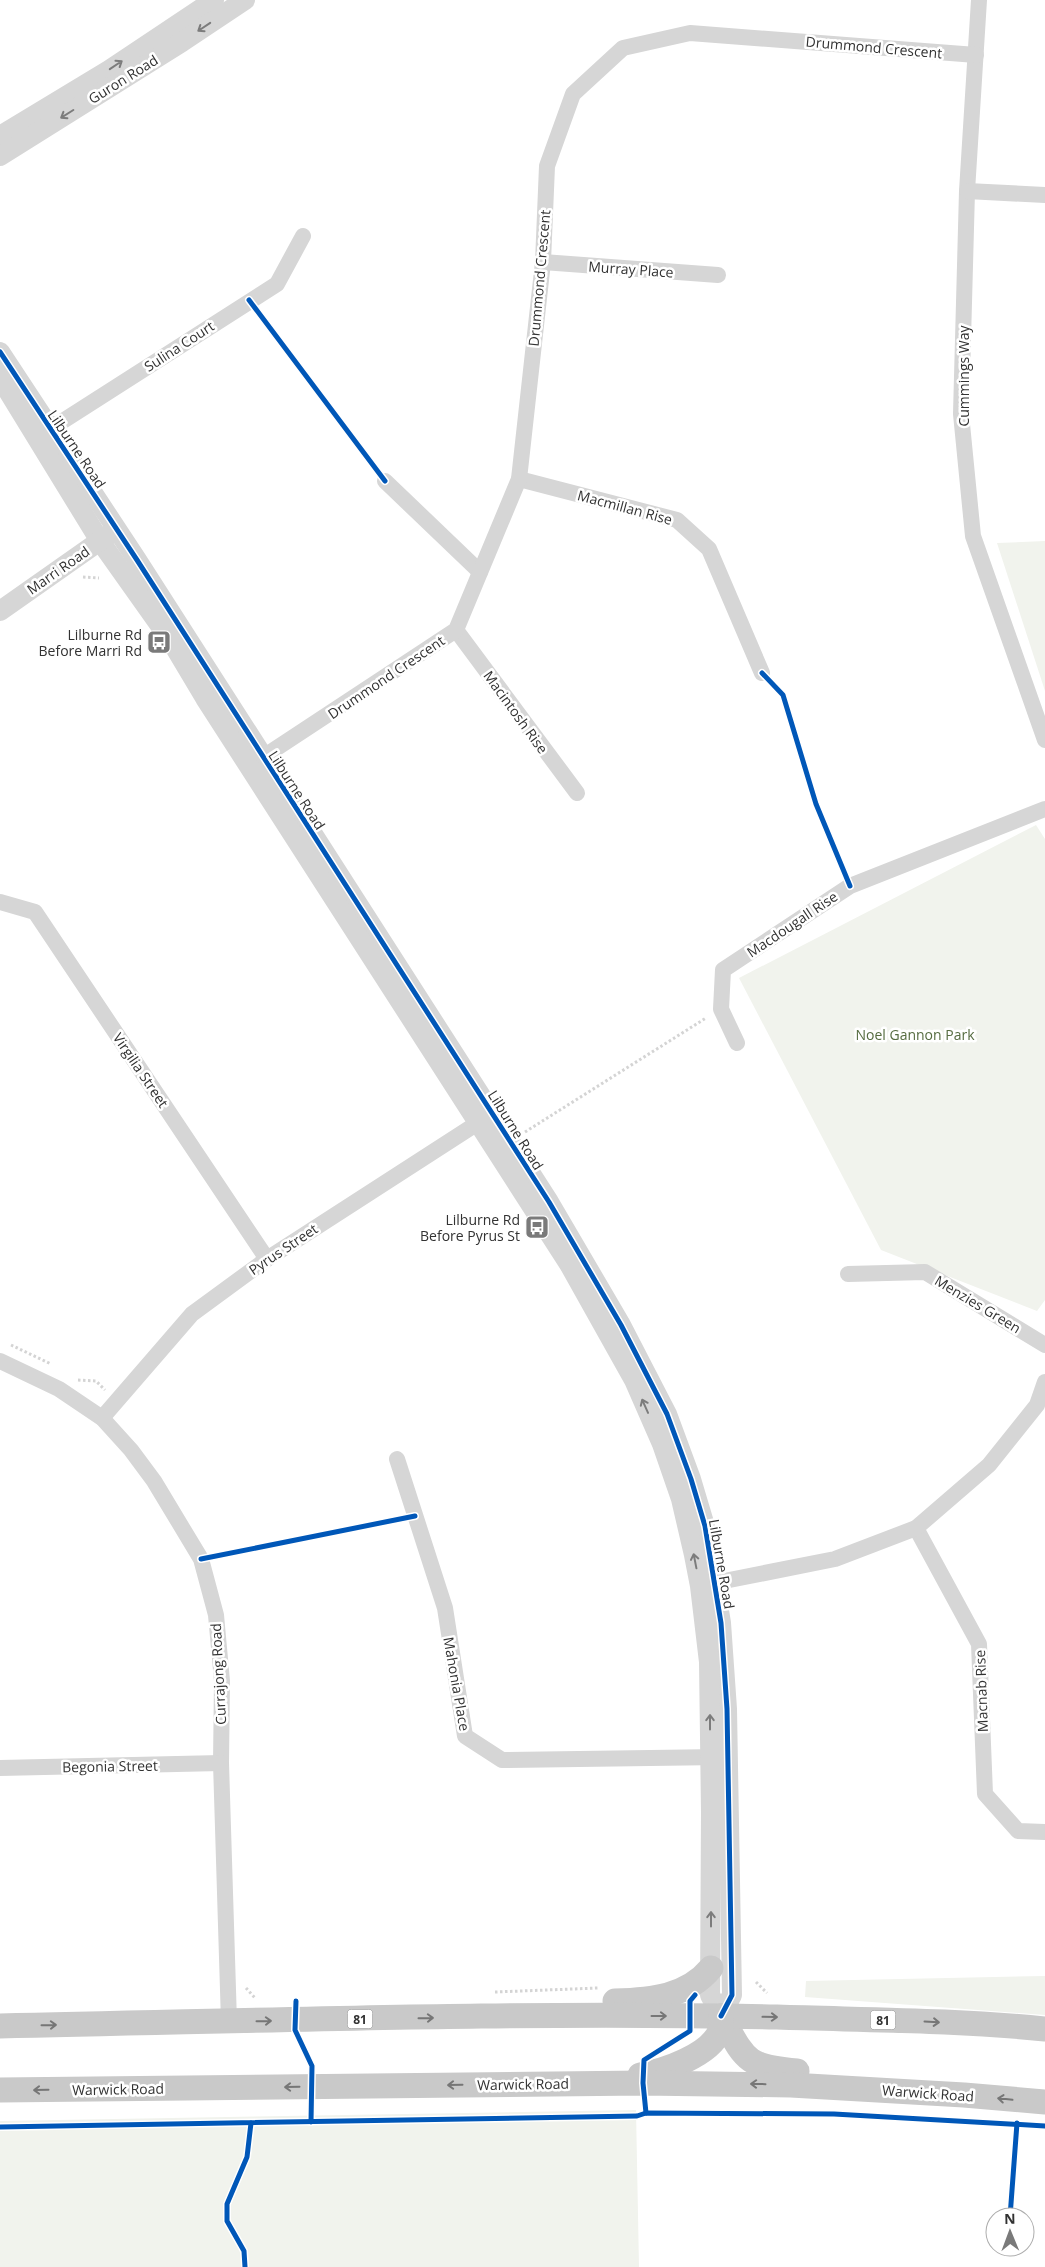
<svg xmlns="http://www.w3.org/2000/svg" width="1045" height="2267" font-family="'Open Sans',sans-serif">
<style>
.green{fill:#f1f3ed}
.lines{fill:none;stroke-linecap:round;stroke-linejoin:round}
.path{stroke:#d4d4d4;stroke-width:3;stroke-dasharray:2.5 2.5;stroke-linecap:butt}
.minor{stroke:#d6d6d6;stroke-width:16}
.tertiary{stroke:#d6d6d6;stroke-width:20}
.primary{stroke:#c9c9c9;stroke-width:25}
.cycleway-casing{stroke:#fff;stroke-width:8}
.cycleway{stroke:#0057b8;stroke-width:5}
.oneway{stroke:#7c7c7c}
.oneway2{stroke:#767676}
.labels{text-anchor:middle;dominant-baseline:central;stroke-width:5;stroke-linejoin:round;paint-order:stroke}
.shield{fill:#fff;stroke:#707070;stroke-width:1}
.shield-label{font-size:12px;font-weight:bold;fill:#323232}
.street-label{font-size:14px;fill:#323232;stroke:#fff}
.poi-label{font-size:14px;fill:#323232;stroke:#fff;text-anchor:end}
.park-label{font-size:14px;fill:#566c41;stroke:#fff}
</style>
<rect width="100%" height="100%" fill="#fff"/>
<g class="green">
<path d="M1045,541V691L997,543Z"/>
<path d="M1036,825L1045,839V1300L1037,1311L881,1250L739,978Z"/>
<path d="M1045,1976V2015L805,1997L806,1981Z"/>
<path d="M636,2110L639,2267H0V2121Z"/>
</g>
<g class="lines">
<g class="path">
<path d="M83,577L99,578"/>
<path d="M525,1132L706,1018"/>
<path d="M11,1345L51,1364"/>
<path d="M78,1380L96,1381L105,1390"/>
<path d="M756,1982L767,1993"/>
<path d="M246,1988L255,1998"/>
<path d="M495,1992L598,1988"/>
</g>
<g class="minor">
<path d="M979,0L967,191L961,414L973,536L1045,740"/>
<path d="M967,191L1045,195"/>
<path d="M543,262L718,275"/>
<path d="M41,435L277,284L303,236"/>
<path d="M519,479L677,520L709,549L762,673"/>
<path d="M385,481L480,572"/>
<path d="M456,630L577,793"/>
<path d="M254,763L456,630L519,479L543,262L547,166L573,94L623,48L690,33L976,55"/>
<path d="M0,902L35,912L267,1259"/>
<path d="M737,1043L721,1009L723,970L850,886L1045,809"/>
<path d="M848,1274L925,1272L1045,1345"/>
<path d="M0,1361L59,1389L102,1418L131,1450L154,1481L201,1559L216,1615L222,1681L221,1763L229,2022"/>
<path d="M102,1418L192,1314L267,1259L487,1117"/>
<path d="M397,1459L445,1608L465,1736L502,1760L721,1757"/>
<path d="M916,1528L979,1644L985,1794L1018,1831L1045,1832"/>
<path d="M704,1585L835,1559L916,1528L989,1465L1037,1405L1045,1382"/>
<path d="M0,1768L221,1763"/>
</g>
<g class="tertiary">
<path d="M0,136L109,70L214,0"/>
<path d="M0,156L182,42L245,0"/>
<path d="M0,352L137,560L549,1202L621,1325L667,1414L691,1479L705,1526L721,1623L727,1709L732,1995L721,2016"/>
<path d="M0,378L100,541L171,641L205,698L569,1264L634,1380L662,1444L681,1499L694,1555L700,1586L709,1662L711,1812L710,1995L721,2016"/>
<path d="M0,611L111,533"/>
</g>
<g class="primary">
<path d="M615,2001C651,2000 687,1997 711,1968"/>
<path d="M721,2016C745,2059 745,2067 797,2071"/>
<path d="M0,2026C259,2021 518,2011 777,2017C866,2020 956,2020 1045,2029"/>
<path d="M640,2075C664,2071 709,2056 720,2031C722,2027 721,2021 721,2016"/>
<path d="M0,2090L643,2083L791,2085L964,2095L1045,2102"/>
</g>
<g class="cycleway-casing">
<g id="cycleway">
<path d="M249,300L385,481"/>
<path d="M0,352L137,560L549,1202L621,1325L667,1414L691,1479L705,1526L721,1623L727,1709L732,1995L721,2016"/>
<path d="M762,673L783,695L816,804L850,886"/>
<path d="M201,1559L415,1516"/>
<path d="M296,2001L295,2030L312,2066L311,2122"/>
<path d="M646,2113L643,2083L644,2060L690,2031V2001L695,1995"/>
<path d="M0,2127L637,2116L646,2113L834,2114L1045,2126"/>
<path d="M1010,2217L1017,2123"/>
<path d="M245,2267L244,2251L227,2221V2204L247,2157L251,2123"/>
</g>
</g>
<use href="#cycleway" class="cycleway"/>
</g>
<defs><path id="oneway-shaft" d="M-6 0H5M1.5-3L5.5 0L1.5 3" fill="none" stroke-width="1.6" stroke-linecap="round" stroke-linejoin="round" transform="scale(1.25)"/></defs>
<g class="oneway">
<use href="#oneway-shaft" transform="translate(204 27) rotate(146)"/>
<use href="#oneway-shaft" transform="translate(116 65) rotate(-34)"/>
<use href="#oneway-shaft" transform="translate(67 114) rotate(148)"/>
<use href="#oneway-shaft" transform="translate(645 1406) rotate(-114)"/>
<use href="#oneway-shaft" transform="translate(695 1561) rotate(-101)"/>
<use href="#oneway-shaft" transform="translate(710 1722) rotate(-90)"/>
<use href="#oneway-shaft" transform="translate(711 1919) rotate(-90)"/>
</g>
<g class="oneway2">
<use href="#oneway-shaft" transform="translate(659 2016)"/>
<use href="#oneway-shaft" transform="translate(770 2017) rotate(1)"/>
<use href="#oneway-shaft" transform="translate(426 2018) rotate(-1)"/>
<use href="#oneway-shaft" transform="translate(264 2021) rotate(-1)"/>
<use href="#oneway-shaft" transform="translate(932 2022) rotate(3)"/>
<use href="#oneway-shaft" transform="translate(49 2025) rotate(-1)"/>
<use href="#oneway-shaft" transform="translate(758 2084) rotate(-179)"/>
<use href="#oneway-shaft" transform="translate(455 2085) rotate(179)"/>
<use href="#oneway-shaft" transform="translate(292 2087) rotate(179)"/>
<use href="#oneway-shaft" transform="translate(41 2090) rotate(179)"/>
<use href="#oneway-shaft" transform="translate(1005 2099) rotate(-174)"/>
</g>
<defs>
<g id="bus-square" transform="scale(1.25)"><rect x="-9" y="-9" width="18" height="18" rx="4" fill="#7a7a7a" stroke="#fff"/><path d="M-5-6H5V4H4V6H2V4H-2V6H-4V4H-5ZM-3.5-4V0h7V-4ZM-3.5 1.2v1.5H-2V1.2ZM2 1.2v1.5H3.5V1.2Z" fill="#fff"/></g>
</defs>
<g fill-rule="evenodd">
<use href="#bus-square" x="159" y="642"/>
<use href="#bus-square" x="537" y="1227"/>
</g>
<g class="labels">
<g class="shield">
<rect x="347.5" y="2009.5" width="25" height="19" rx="4"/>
<rect x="870.5" y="2010.5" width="25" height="19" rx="4"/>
</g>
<g class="shield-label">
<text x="360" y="2019">81</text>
<text x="883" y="2020">81</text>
</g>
<g class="street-label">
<text transform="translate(874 47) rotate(5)">Drummond Crescent</text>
<text transform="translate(123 79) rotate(-32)">Guron Road</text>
<text transform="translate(631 269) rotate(4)">Murray Place</text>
<text transform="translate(539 278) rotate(-85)">Drummond Crescent</text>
<text transform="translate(179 346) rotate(-33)">Sulina Court</text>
<text transform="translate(963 376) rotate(-90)">Cummings Way</text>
<text transform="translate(77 449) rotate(56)">Lilburne Road</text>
<text transform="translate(625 507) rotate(15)">Macmillan Rise</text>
<text transform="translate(58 570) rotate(-35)">Marri Road</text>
<text transform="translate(386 677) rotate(-34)">Drummond Crescent</text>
<text transform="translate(516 712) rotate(54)">Macintosh Rise</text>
<text transform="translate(297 790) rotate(57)">Lilburne Road</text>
<text transform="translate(792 924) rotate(-34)">Macdougall Rise</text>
<text transform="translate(141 1070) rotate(56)">Virgilia Street</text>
<text transform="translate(516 1130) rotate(58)">Lilburne Road</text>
<text transform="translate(283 1249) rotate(-34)">Pyrus Street</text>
<text transform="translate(978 1304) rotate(31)">Menzies Green</text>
<text transform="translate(722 1564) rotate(80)">Lilburne Road</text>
<text transform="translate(218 1674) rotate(-93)">Currajong Road</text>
<text transform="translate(457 1684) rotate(80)">Mahonia Place</text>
<text transform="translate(981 1691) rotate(-92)">Macnab Rise</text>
<text transform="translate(110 1766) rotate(-1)">Begonia Street</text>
<text transform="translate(523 2084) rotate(-1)">Warwick Road</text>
<text transform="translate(118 2089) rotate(-1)">Warwick Road</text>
<text transform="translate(928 2093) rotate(4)">Warwick Road</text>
</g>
<g class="poi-label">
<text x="142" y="634">Lilburne Rd<tspan x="142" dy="16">Before Marri Rd</tspan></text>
<text x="520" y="1219">Lilburne Rd<tspan x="520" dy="16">Before Pyrus St</tspan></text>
</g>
<g class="park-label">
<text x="915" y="1034">Noel Gannon Park</text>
</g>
</g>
<g transform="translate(1010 2232) rotate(359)"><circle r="24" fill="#ffffff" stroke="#adadad"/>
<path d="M0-4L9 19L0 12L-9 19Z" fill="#7a7a7a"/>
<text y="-8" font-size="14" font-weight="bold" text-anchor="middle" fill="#323232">N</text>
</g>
</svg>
